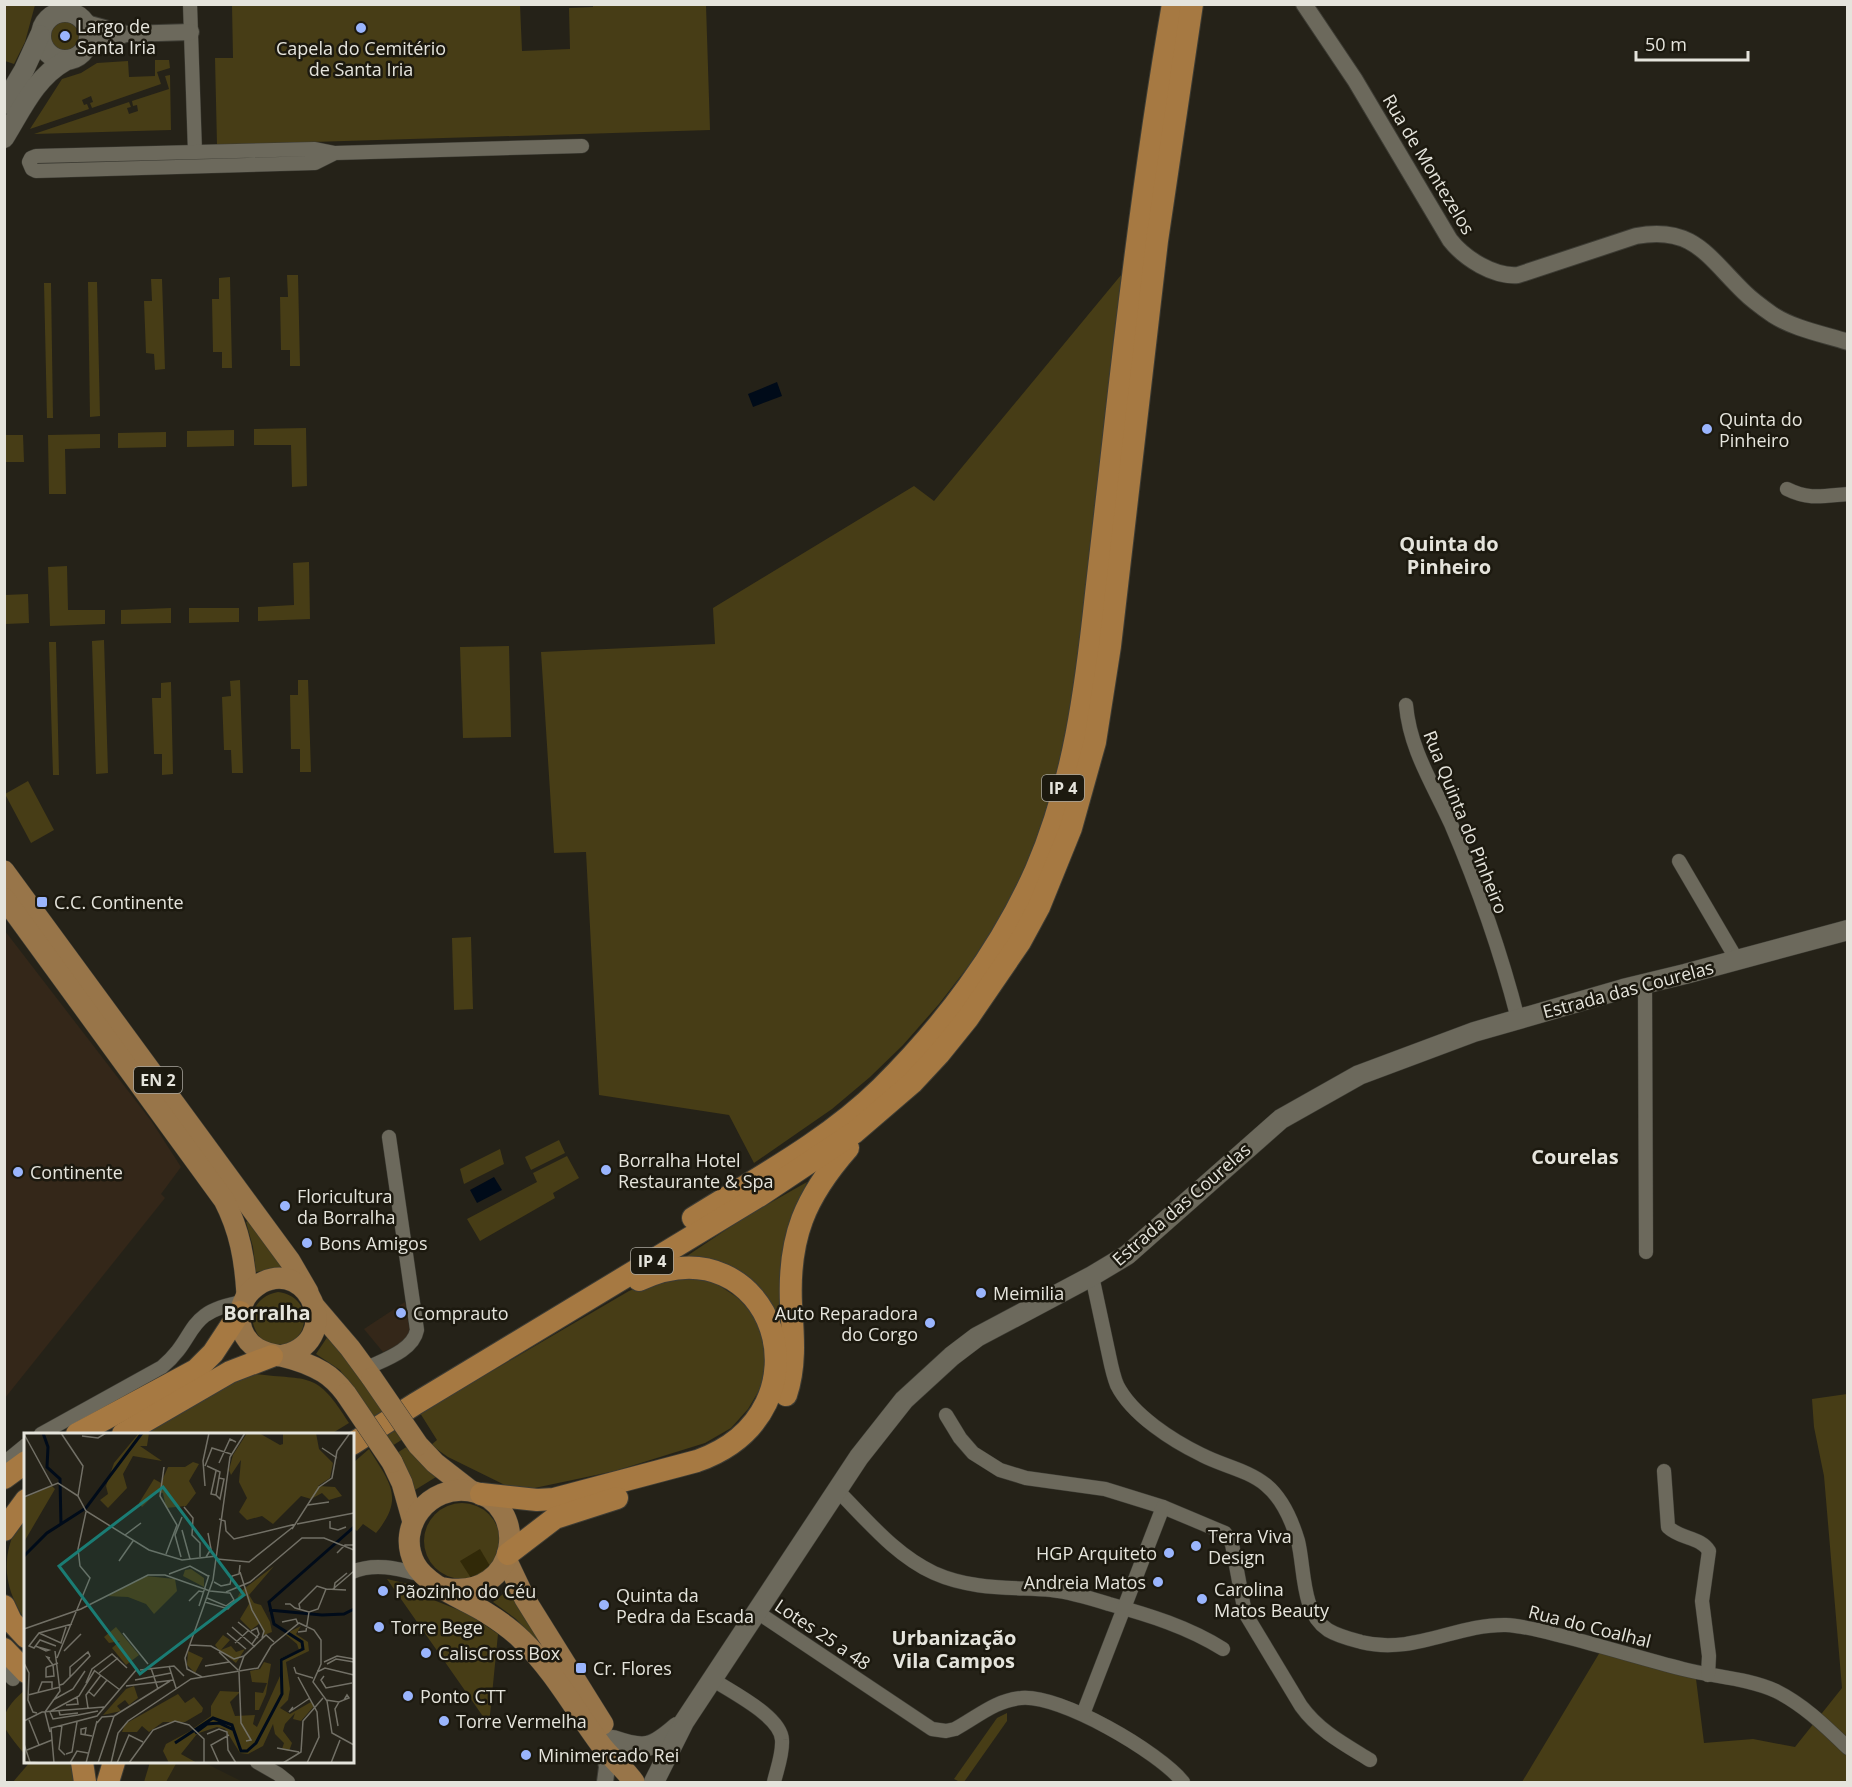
<svg xmlns="http://www.w3.org/2000/svg" width="1852" height="1787" font-family="'Open Sans',sans-serif">
<style>
.commercial{fill:#342719}
.built{fill:#2c2716}
.green{fill:#473d16}
.sand{fill:#312908}
.water{fill:#000b19}
.lines{fill:none;stroke-linecap:round;stroke-linejoin:round}
.minor-casing{stroke:#3d3c34;stroke-width:15}
.tertiary-casing{stroke:#3d3c34;stroke-width:18}
.secondary-casing{stroke:#3d3c34;stroke-width:21}
.primary-casing{stroke:#3d3c34;stroke-width:22}
.trunk-casing{stroke:#3d3c34;stroke-width:24}
.minor{stroke:#6c695c;stroke-width:14}
.tertiary{stroke:#6c695c;stroke-width:16}
.secondary{stroke:#6c695c;stroke-width:20}
.primary{stroke:#987549;stroke-width:21}
.trunk{stroke:#a67942;stroke-width:22}
.primary-bridge-casing{stroke:#3d3c34;stroke-width:22;stroke-linecap:butt}
.primary-bridge{stroke:#987549;stroke-width:21}
.poi-dot{fill:#9ab5fd;stroke:#1c190f;stroke-width:2}
.labels{text-anchor:middle;dominant-baseline:central;stroke-width:5;stroke-linejoin:round;paint-order:stroke}
.shield{fill:#1c190f;stroke:#a9a79e;stroke-width:1.5}
.shield-label{font-size:16px;font-weight:bold;fill:#e5e4dc}
.poi-label{font-size:18px;fill:#e5e4dc;stroke:#1c190f;text-anchor:start}
.street-label{font-size:18px;fill:#e5e4dc;stroke:#1c190f}
.neighbourhood-label{font-size:20px;font-weight:bold;fill:#e5e4dc;stroke:#1c190f}
.inset-river{fill:none;stroke:#000b19;stroke-width:3}
.inset-road{fill:none;stroke:#727066;stroke-width:1.5}
.view{fill:#1a7c74;fill-opacity:0.15;stroke:#1a7c74;stroke-width:3}
.inset-edge{fill:none;stroke:#e5e4dc;stroke-width:3}
</style>
<rect width="100%" height="100%" fill="#252218"/>
<g class="commercial">
<path d="M5,931L152,1122L181,1167L161,1194L165,1198L5,1398Z"/>
<path d="M405,1302L410,1333L407,1341L383,1352L364,1329Z"/>
</g>
<path class="built" d="M177,1762H203L243,1782H166Z"/>
<g class="green">
<path d="M593,4L706,5L710,130L217,145L215,58H233L232,5H520L522,51L570,49L569,8L593,7Z"/>
<path d="M4,5H35L25,42L14,64L5,61Z"/>
<circle cx="65" cy="36" r="14"/>
<path d="M155,60H169L170,68L157,72L161,84L92,108L90,103L93,102L91,96L82,100L84,105L87,104L89,109L30,129L62,79L81,73L97,63L128,61L129,77L155,76Z"/>
<path d="M170,75L171,130L34,134L129,102L131,107L127,108L129,114L138,111L137,105L133,106L132,101L169,89L165,76Z"/>
<path d="M1126,269L1072,712L1044,822L1024,870L1000,918L970,964L939,1004L903,1045L870,1077L832,1109L754,1163L729,1115L599,1095L586,852L554,853L541,652L715,644L713,608L914,486L934,501Z"/>
<path d="M287,275H298L300,366H290V350H281L280,297H288Z"/>
<path d="M230,277L232,368H222V352H213L212,299H219V278Z"/>
<path d="M151,279H162L165,369L155,370L154,354L146,353L144,301H152Z"/>
<path d="M88,282H97L100,416L90,417Z"/>
<path d="M44,283H51L53,418H47Z"/>
<path d="M306,428L307,486L292,487L291,445H254V429Z"/>
<path d="M234,430V446L187,447V431Z"/>
<path d="M166,432V447L118,448V433Z"/>
<path d="M100,434V448L65,449L66,494H49L48,435Z"/>
<path d="M5,435H23L24,462H5Z"/>
<path d="M309,562L310,619L258,621V607L294,605L293,563Z"/>
<path d="M67,566L68,610H105V624L50,626L48,567Z"/>
<path d="M28,594L29,623L5,624V595Z"/>
<path d="M171,608V623L121,624V610Z"/>
<path d="M189,608H239V622L189,623Z"/>
<path d="M104,640L108,773L96,774L92,641Z"/>
<path d="M49,642H56L59,775H53Z"/>
<path d="M509,646L511,737L463,738L460,647Z"/>
<path d="M240,680L243,773H232L231,750H224L222,697L231,696L230,681Z"/>
<path d="M298,680H308L311,772H300V749H291L290,695H298Z"/>
<path d="M171,682L173,774L162,775V754H154L152,698H161V683Z"/>
<path d="M28,781L54,830L31,843L5,794Z"/>
<path d="M471,937L473,1009L454,1010L452,938Z"/>
<path d="M559,1140L565,1153L531,1170L525,1157Z"/>
<path d="M500,1149L504,1164L464,1184L460,1169Z"/>
<path d="M567,1156L579,1178L553,1193L555,1198L480,1241L467,1219L537,1182L533,1173Z"/>
<path d="M807,1182L799,1201L784,1330L733,1270L715,1262L687,1256L742,1219Z"/>
<path d="M249,1220L285,1268L256,1272L253,1247L246,1222Z"/>
<path d="M686,1278L714,1282L738,1298L756,1318L763,1341L765,1365L761,1387L748,1409L731,1428L705,1443L615,1471L525,1490L509,1487L448,1457L431,1445L437,1440L420,1413L629,1291L657,1280Z"/>
<path d="M278,1292C319,1297 308,1353 272,1344C264,1342 258,1337 255,1329C247,1311 260,1295 278,1292Z"/>
<path d="M330,1333L406,1437L392,1446L340,1370L316,1354Z"/>
<path d="M255,1374C310,1381 316,1370 349,1423L331,1434H134L223,1382Z"/>
<path d="M1847,1394V1782H1522L1600,1652L1696,1679L1704,1743L1753,1739L1795,1747L1842,1688L1824,1476L1814,1427L1812,1399Z"/>
<path d="M411,1444L436,1477L415,1490L411,1477L397,1453Z"/>
<path d="M369,1449C390,1483 405,1498 376,1533L363,1524L357,1531L353,1528V1463Z"/>
<circle cx="462" cy="1541" r="38"/>
<path d="M25,1512V1620C0,1582 1,1550 25,1512Z"/>
<path d="M387,1579L408,1584L436,1601L469,1614L498,1634L489,1725Z"/>
<path d="M512,1587L541,1642L539,1644L516,1619L493,1602Z"/>
<path d="M25,1690V1755C20,1748 7,1734 5,1727C0,1712 16,1698 25,1690Z"/>
<path d="M1007,1713V1721L964,1782H960L954,1779L997,1718Z"/>
<path d="M30,1762H72L76,1782H13Z"/>
<path d="M150,1762H177L166,1782H144Z"/>
</g>
<path class="sand" d="M480,1549L490,1566L471,1578L460,1561Z"/>
<g class="water">
<path d="M777,382L782,396L753,407L748,394Z"/>
<path d="M494,1177L502,1190L477,1203L470,1190Z"/>
</g>
<g class="lines">
<g class="minor-casing">
<g id="minor">
<path d="M190,4L195,152"/>
<path d="M335,153L315,163L36,171L32,169L29,162L31,158L36,156L315,149L335,153L582,146"/>
<path d="M1787,489C1809,500 1823,496 1848,494"/>
<path d="M1406,705C1410,750 1433,784 1451,824C1478,887 1501,953 1518,1019"/>
<path d="M1679,861L1737,960"/>
<path d="M1645,983L1646,1252"/>
<path d="M1092,1276C1097,1300 1102,1323 1107,1346C1110,1359 1112,1373 1117,1385C1132,1415 1173,1441 1202,1455C1223,1466 1248,1470 1266,1485C1283,1499 1292,1521 1298,1541C1305,1570 1301,1612 1328,1630C1338,1636 1350,1639 1361,1642C1414,1655 1456,1624 1506,1625C1526,1626 1546,1632 1566,1637C1605,1647 1644,1659 1683,1669C1714,1677 1747,1678 1776,1691C1804,1705 1825,1726 1848,1748"/>
<path d="M365,1369C383,1360 413,1351 417,1330L389,1137"/>
<path d="M946,1415L960,1438L973,1453L1000,1470L1026,1478L1105,1489L1163,1507L1225,1533L1232,1544L1245,1613L1301,1706C1319,1731 1344,1744 1370,1760"/>
<path d="M41,1434L162,1367C199,1336 183,1312 243,1302"/>
<path d="M4,1463L26,1445"/>
<path d="M1664,1471L1668,1527C1680,1539 1701,1537 1709,1551L1702,1601L1709,1656L1708,1675"/>
<path d="M837,1490C867,1520 895,1555 934,1573C972,1590 1010,1587 1051,1590C1071,1592 1090,1598 1109,1604C1149,1615 1188,1627 1223,1649"/>
<path d="M352,1572C376,1562 399,1569 422,1575"/>
<path d="M757,1612L932,1729L946,1731L955,1729C977,1717 996,1700 1021,1698C1060,1694 1159,1752 1183,1782"/>
<path d="M4,1670L13,1679"/>
<path d="M712,1679C731,1692 781,1716 782,1740C783,1754 777,1769 774,1782"/>
<path d="M1083,1714L1163,1507"/>
<path d="M257,1762L278,1774L288,1782"/>
</g>
</g>
<g class="tertiary-casing">
<g id="tertiary">
<path d="M1304,4L1355,80L1450,240C1465,259 1494,277 1518,275L1636,236C1693,225 1708,257 1744,292C1753,301 1763,308 1773,315C1795,329 1823,334 1848,342"/>
<path d="M86,23L126,34"/>
<path d="M87,47L126,34L191,32"/>
<path d="M603,1747L607,1767L605,1782"/>
</g>
</g>
<g class="secondary-casing">
<g id="secondary">
<circle cx="65" cy="36" r="24"/>
<path d="M4,104L24,70L40,35"/>
<path d="M4,138C22,109 35,78 65,61"/>
<path d="M613,1740C645,1751 652,1749 677,1727"/>
<path d="M654,1782L684,1722L859,1457L904,1400L952,1356L977,1337L1092,1276L1127,1255L1281,1119L1359,1075L1474,1032L1623,989L1685,974L1848,930"/>
</g>
</g>
<g class="primary-casing">
<g id="primary">
<path d="M4,871L290,1261L308,1292"/>
<path d="M4,898L224,1200C240,1231 245,1260 247,1295"/>
<path d="M315,1307L350,1348L372,1378"/>
<path d="M280,1356C346,1344 310,1257 261,1283C253,1288 246,1294 243,1303C239,1312 239,1321 242,1330C249,1348 263,1353 281,1356C294,1359 311,1365 323,1372C333,1378 340,1386 346,1394"/>
<path d="M418,1445L435,1463L471,1491"/>
<path d="M392,1462L402,1483L413,1522"/>
<path d="M506,1559L525,1599L603,1724"/>
<path d="M444,1588C521,1602 531,1501 470,1491C430,1484 395,1526 415,1564C427,1586 464,1599 485,1612C498,1620 511,1629 522,1640C554,1671 575,1710 601,1745C611,1758 625,1769 634,1782"/>
</g>
</g>
<g class="trunk-casing">
<g id="trunk">
<path d="M693,1218C757,1178 827,1141 881,1088C944,1026 1000,951 1036,870C1074,782 1086,688 1096,594C1102,541 1108,489 1114,436C1130,292 1148,147 1173,4"/>
<path d="M786,1395C796,1366 793,1334 791,1304C788,1237 805,1197 848,1148"/>
<path d="M77,1434L196,1370L213,1353L240,1312"/>
<path d="M123,1434L230,1372L272,1356"/>
<path d="M352,1444L415,1404L759,1196L855,1132L912,1083L939,1054L968,1018L1020,942L1039,907L1071,828L1095,742L1110,646L1157,241L1192,4"/>
<path d="M4,1478L26,1462"/>
<path d="M481,1494L537,1500L554,1499L697,1461C838,1411 772,1218 639,1280"/>
<path d="M4,1530L26,1500"/>
<path d="M508,1554L555,1518L617,1498"/>
<path d="M4,1606L11,1621L26,1637"/>
<path d="M4,1649L26,1672"/>
<path d="M82,1762L85,1782"/>
<path d="M108,1782L114,1762"/>
</g>
</g>
<use href="#minor" class="minor"/>
<use href="#tertiary" class="tertiary"/>
<use href="#secondary" class="secondary"/>
<use href="#primary" class="primary"/>
<use href="#trunk" class="trunk"/>
<g class="primary-bridge-casing">
<g id="primary-bridge">
<path d="M372,1378L418,1445"/>
<path d="M346,1394L392,1462"/>
</g>
</g>
<use href="#primary-bridge" class="primary-bridge"/>
</g>
<g class="poi-dot">
<circle cx="361" cy="28" r="6"/>
<circle cx="65" cy="36" r="6"/>
<circle cx="1707" cy="429" r="6"/>
<rect x="36" y="896" width="12" height="12" rx="3"/>
<circle cx="606" cy="1170" r="6"/>
<circle cx="18" cy="1172" r="6"/>
<circle cx="285" cy="1206" r="6"/>
<circle cx="307" cy="1243" r="6"/>
<circle cx="981" cy="1293" r="6"/>
<circle cx="401" cy="1313" r="6"/>
<circle cx="930" cy="1323" r="6"/>
<circle cx="1196" cy="1546" r="6"/>
<circle cx="1169" cy="1553" r="6"/>
<circle cx="1158" cy="1582" r="6"/>
<circle cx="383" cy="1591" r="6"/>
<circle cx="1202" cy="1599" r="6"/>
<circle cx="604" cy="1605" r="6"/>
<circle cx="379" cy="1627" r="6"/>
<circle cx="426" cy="1653" r="6"/>
<rect x="575" y="1662" width="12" height="12" rx="3"/>
<circle cx="408" cy="1696" r="6"/>
<circle cx="444" cy="1721" r="6"/>
<circle cx="526" cy="1755" r="6"/>
</g>
<g class="labels">
<g class="shield">
<rect x="1042" y="775" width="42" height="26" rx="4.5"/>
<rect x="134" y="1067" width="48" height="26" rx="4.5"/>
<rect x="631" y="1248" width="42" height="26" rx="4.5"/>
</g>
<g class="shield-label">
<text x="1063" y="788">IP 4</text>
<text x="158" y="1080">EN 2</text>
<text x="652" y="1261">IP 4</text>
</g>
<g class="poi-label">
<text x="77" y="26">Largo de<tspan x="77" dy="21">Santa Iria</tspan></text>
<text x="361" y="48" text-anchor="middle">Capela do Cemitério<tspan x="361" dy="21">de Santa Iria</tspan></text>
<text x="1719" y="419">Quinta do<tspan x="1719" dy="21">Pinheiro</tspan></text>
<text x="54" y="902">C.C. Continente</text>
<text x="618" y="1160">Borralha Hotel<tspan x="618" dy="21">Restaurante &amp; Spa</tspan></text>
<text x="30" y="1172">Continente</text>
<text x="297" y="1196">Floricultura<tspan x="297" dy="21">da Borralha</tspan></text>
<text x="319" y="1243">Bons Amigos</text>
<text x="993" y="1293">Meimilia</text>
<text x="413" y="1313">Comprauto</text>
<text x="918" y="1313" text-anchor="end">Auto Reparadora<tspan x="918" dy="21">do Corgo</tspan></text>
<text x="1208" y="1536">Terra Viva<tspan x="1208" dy="21">Design</tspan></text>
<text x="1157" y="1553" text-anchor="end">HGP Arquiteto</text>
<text x="1146" y="1582" text-anchor="end">Andreia Matos</text>
<text x="1214" y="1589">Carolina<tspan x="1214" dy="21">Matos Beauty</tspan></text>
<text x="395" y="1591">Pãozinho do Céu</text>
<text x="616" y="1595">Quinta da<tspan x="616" dy="21">Pedra da Escada</tspan></text>
<text x="391" y="1627">Torre Bege</text>
<text x="438" y="1653">CalisCross Box</text>
<text x="593" y="1668">Cr. Flores</text>
<text x="420" y="1696">Ponto CTT</text>
<text x="456" y="1721">Torre Vermelha</text>
<text x="538" y="1755">Minimercado Rei</text>
</g>
<g class="street-label">
<text transform="translate(1429 164) rotate(59)">Rua de Montezelos</text>
<text transform="translate(1466 822) rotate(68)">Rua Quinta do Pinheiro</text>
<text transform="translate(1628 989) rotate(-15)">Estrada das Courelas</text>
<text transform="translate(1181 1204) rotate(-41)">Estrada das Courelas</text>
<text transform="translate(1590 1626) rotate(14)">Rua do Coalhal</text>
<text transform="translate(823 1634) rotate(34)">Lotes 25 a 48</text>
</g>
<g class="neighbourhood-label">
<text x="1449" y="543">Quinta do<tspan x="1449" dy="23">Pinheiro</tspan></text>
<text x="1575" y="1156">Courelas</text>
<text x="267" y="1312">Borralha</text>
<text x="954" y="1637">Urbanização<tspan x="954" dy="23">Vila Campos</tspan></text>
</g>
</g>
<g transform="translate(24 1433)">
<rect width="330" height="330" fill="#252218"/>
<path d="M115,0H125L123,13H116L138,28L109,23L99,41L103,55L84,75L76,67L84,61L82,53L90,30ZM223,0H235L256,12L259,11V0H292L295,16L309,30L306,45L294,53L311,54L318,63L305,67L298,60L287,66L277,63L249,91L238,83L223,87L215,79L223,65L215,49L217,27L207,42L205,37L209,22ZM169,29L175,31L165,48L172,60L162,73L142,75L139,60L133,59L118,74L115,70L130,46L137,50L144,34H161ZM28,53L31,56L0,109V65ZM250,133L225,162L230,170L237,172L246,189L248,199L240,202L236,190L227,197L216,186L225,171L222,162L213,165L217,158ZM167,136L180,145V154L159,143L161,137ZM122,143L151,146L153,158L130,181L122,171L104,164L82,163ZM277,193L272,201L284,209L285,218L262,229L266,256L264,267L256,275L266,281L287,269L290,273L277,288L269,286L271,280L261,291L259,298L268,310L265,318L258,316L260,310L251,301L249,291L239,313L224,321L216,320L201,296L193,294L175,300L170,295L187,283V273L196,258L216,259L206,269L211,283L231,282L229,291L233,294L256,243L255,226L275,217L273,211L261,201ZM92,194L115,222L102,232L88,215L96,208L85,210L80,204ZM199,202L206,207L197,217L207,213L212,219L221,216L212,230L194,216L191,212ZM164,218L179,225L171,240L163,232ZM240,229L247,231L242,261L235,277H231V259L239,260L243,250L228,249L226,238L236,236ZM110,253L114,265L105,272L101,267L93,273L97,278L79,282L102,256ZM154,261L161,270L170,264L179,275L178,279L161,289H139L125,299L118,293L113,299H98L101,291ZM168,297L173,301L157,321L173,330H145L139,318L142,311Z" fill="#473d16"/>
<path class="inset-river" d="M19,0L24,14L23,34L36,46L37,92M0,123L23,100L62,75L118,0M245,177L298,182L320,181L330,176M171,300L183,291L195,290L210,297M151,310L189,285L208,292L217,318H223L232,310L258,261L257,227L279,216L278,209L250,191L245,169L330,94"/>
<path class="inset-road" d="M37,0L59,33L54,63L62,78L125,117L158,127L193,123M0,1L28,52M58,3L74,5L82,0M298,15L313,25M195,30L206,6L212,9M181,33L188,15L207,21M183,33L196,39L192,62L187,61L192,38M140,34L136,63L153,92L142,121M181,53L179,28L185,0M192,62L196,66L200,46L195,45M0,64L34,50L54,63M284,72L305,69M160,74L169,85L168,102L176,110V124M195,86L201,88L202,98L210,106L272,91M306,88V95L314,97L322,94M273,91L330,80M268,96L295,54L308,45L313,18L326,0M158,97L166,126M101,102L117,90M313,120L321,112H330M157,124L151,102L158,84M182,124L187,116L184,100M193,126L225,129L269,94M95,128L109,108M216,139L228,177L240,198L238,205M145,141L166,133L184,143M190,149L197,153L206,151L208,143L215,141L216,132M302,156L322,157M309,156L330,138M310,156L311,150L323,140M202,159L226,149L278,105H300L330,117M165,168L175,158L180,159M181,169L204,176L213,166M261,171H266L271,175L285,179L294,176L302,156L293,153L275,171L276,176M175,173L185,142M214,189L234,205M258,189L272,186L274,191M208,194L231,214M0,196L57,176L124,142H141L186,158L206,160L210,167L202,173L183,165M227,198L233,195L235,201L228,211M274,199L282,198L285,179M15,200L37,210L42,194M99,200L124,231M203,200L222,216M211,210L225,197M166,212L187,213L210,226L220,223M11,213L14,214L22,218L25,217L14,214M32,213L16,207L10,215L5,213L15,200L48,191M40,218L57,201M195,219L214,237M26,225L23,224L29,232L30,243L22,244V235L23,234L29,232L34,230M33,225L66,145L56,133L54,116L62,79M300,229L313,223L330,226M0,230L5,240L4,267L9,279L13,280M303,231L312,226L330,229M145,233L152,255M181,233L205,229M270,234L272,240L289,245M127,235L134,256M116,237L150,233L160,243M215,237L220,223L242,202L250,209M71,238L96,257M215,239L217,290L227,307L222,308M293,239L301,235L330,242M75,240L94,225M300,243L297,247L302,255L328,250M178,244L163,236L161,225L189,147L206,24L221,0M274,244L293,279L295,304L283,330M111,247L147,240M62,250L68,236L88,221L103,235M36,252L39,251L51,239L66,223L64,219L46,234V244M102,253L150,247M64,258L70,263L83,247M14,259L18,249H28V255M4,262L36,254M29,267L49,256L61,238M302,267L315,269L325,265L323,262L320,267M42,272L54,271L53,264M269,274L265,279L286,265M64,275L62,262L77,242M27,278L55,263L71,237M35,278L36,282L54,280M21,279L36,258L31,218M21,279L26,299M26,279L29,286L54,282M54,282L74,278M90,283L146,248M5,287L15,312M0,288L18,279L80,274M73,290L78,284L90,283L74,330M38,292L35,316L41,322M314,293L311,276L315,269M183,301L195,296L203,299L204,317L212,330M61,302L62,295L57,296V301L68,303M0,311L6,329M253,315L275,319M3,317L28,307M42,321L48,319L53,289M0,329L20,330M30,330L27,295L73,283L113,236M46,330L53,318L64,320M62,330L73,288M87,330L94,300L104,288L167,246L234,235L247,213L275,190L290,197L297,207V231L289,249L303,268L308,300L330,312M93,330L105,302L119,309M105,330L129,297L151,288L165,292L180,306V330M195,330L187,312L205,302M259,330L277,319L279,288L299,265M307,330L316,307"/>
<path class="view" d="M139,54L220,162L116,241L35,133Z"/>
<rect width="330" height="330" class="inset-edge"/>
</g>
<rect width="1852" height="1787" fill="none" stroke="#e5e4dc" stroke-width="12"/>
<path d="M1636 51v9h112v-9" fill="none" stroke="#e5e4dc" stroke-width="3"/>
<text x="1645" y="51" font-size="18" fill="#e5e4dc" stroke="#1c190f" stroke-width="4.5" paint-order="stroke">50 m</text>
</svg>
